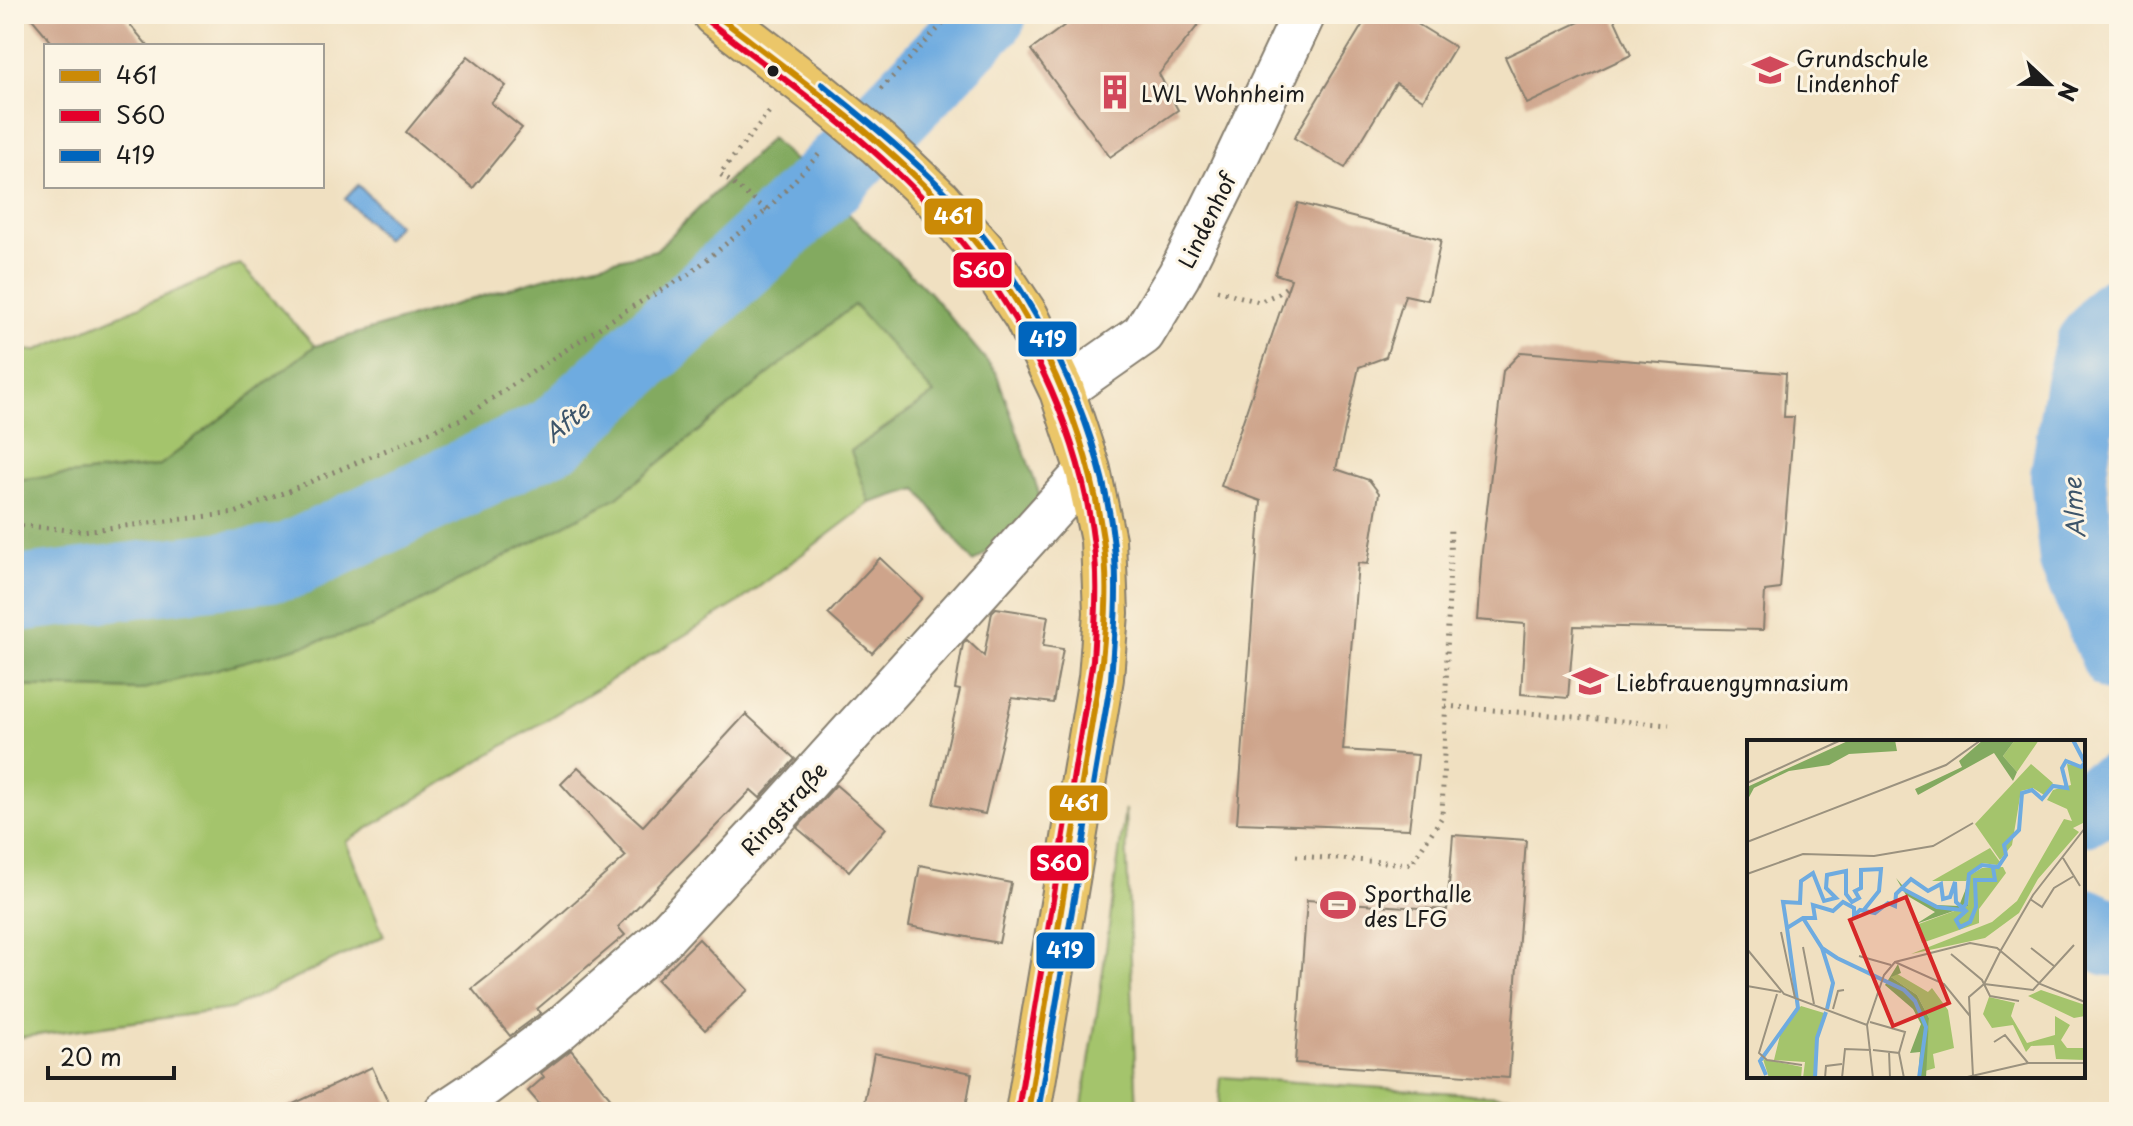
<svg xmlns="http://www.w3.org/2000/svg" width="2133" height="1126" font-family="'Playpen Sans',sans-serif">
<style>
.green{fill:#a4c46c;stroke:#607044;stroke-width:2}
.forest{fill:#83aa60;stroke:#50633e;stroke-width:2}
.water{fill:#6eabe0;stroke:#45647e;stroke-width:2}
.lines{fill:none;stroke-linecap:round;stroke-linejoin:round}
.river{stroke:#6eabe0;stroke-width:76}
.building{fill:#cea48b}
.minor-casing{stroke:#867e6e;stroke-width:46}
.major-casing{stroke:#867e6e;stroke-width:48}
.path{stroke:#867e6e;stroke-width:5;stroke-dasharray:2 6;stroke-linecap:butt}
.minor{stroke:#fff;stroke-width:42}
.major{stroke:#ebc669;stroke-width:44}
.major-bridge-casing{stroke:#867e6e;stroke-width:48;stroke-linecap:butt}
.major-bridge{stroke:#ebc669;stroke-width:44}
.bus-1-casing{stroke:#fcf5e5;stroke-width:12}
.bus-2-casing{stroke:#fcf5e5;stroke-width:12}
.bus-3-casing{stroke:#fcf5e5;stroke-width:12}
.bus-1{stroke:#cb8a06;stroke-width:6}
.bus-2{stroke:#e4002b;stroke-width:6}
.bus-3{stroke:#0065bd;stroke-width:6}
.bus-dot{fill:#1c1c1c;stroke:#fcf5e5;stroke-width:3}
.labels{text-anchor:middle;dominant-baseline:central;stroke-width:6;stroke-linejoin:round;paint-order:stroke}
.poi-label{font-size:22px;fill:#1c1c1c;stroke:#fcf5e5;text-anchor:start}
.street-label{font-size:22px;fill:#1c1c1c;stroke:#fcf5e5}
.water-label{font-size:24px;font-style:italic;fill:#3d556a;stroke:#fcf5e5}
.inset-river{fill:none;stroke:#6eabe0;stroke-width:4}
.inset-road{fill:none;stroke:#9b927f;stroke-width:2}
.view{fill:#d62828;fill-opacity:0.15;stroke:#d62828;stroke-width:4}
.inset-edge{fill:none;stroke:#1c1c1c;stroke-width:4}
.line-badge{stroke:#fcf5e5;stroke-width:3}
.badge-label{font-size:22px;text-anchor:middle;font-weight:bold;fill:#fff}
</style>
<rect width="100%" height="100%" fill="#fcf5e5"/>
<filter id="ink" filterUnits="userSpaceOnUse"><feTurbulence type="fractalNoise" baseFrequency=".0125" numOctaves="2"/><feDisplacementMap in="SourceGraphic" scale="16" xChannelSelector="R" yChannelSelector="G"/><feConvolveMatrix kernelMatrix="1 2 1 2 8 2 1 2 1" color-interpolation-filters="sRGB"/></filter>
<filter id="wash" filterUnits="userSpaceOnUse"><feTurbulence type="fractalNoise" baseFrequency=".006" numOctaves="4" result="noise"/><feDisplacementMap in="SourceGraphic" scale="32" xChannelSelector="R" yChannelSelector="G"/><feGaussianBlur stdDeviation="1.8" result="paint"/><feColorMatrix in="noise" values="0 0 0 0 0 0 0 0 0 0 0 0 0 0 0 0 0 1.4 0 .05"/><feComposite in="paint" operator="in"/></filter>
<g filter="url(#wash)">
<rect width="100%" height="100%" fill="#f0e0c1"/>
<g class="green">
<path d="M240,264L315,346L159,466L14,480V349L35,351Z"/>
<path d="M854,304L934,394L851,451L870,503L739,602L346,842L384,936L231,1009L14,1038V686L140,690L616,498Z"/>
<path d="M1125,809L1137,1112H1081L1099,1000Z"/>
<path d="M1221,1077L1590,1102L1591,1112H1218Z"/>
</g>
<path class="forest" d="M771,138L930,293L996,372L1045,510L973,562L917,489L870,503L851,451L934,394L854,305L616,498L372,627L140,690L14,686V480L159,466L315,346L560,273L656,250Z"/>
<path class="water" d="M358,185L398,225L385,239L345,199Z"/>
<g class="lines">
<g class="river">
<path d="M2119,314L2093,346L2082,389L2068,476L2077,560L2119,656"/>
<path d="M14,591L25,593L286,562L556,434L822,187L989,14"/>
<path d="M2083,808L2119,790"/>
<path d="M2083,925L2110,938H2119"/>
</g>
</g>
<g id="blocks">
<g class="building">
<path d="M28,14H121L148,46H55Z"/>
<path d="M1080,14H1207L1159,74L1178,110L1110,157L1031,50Z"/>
<path d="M1369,14H1401L1455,47L1423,100L1396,83L1345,168L1294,138Z"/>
<path d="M1596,14H1612L1631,55L1527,104L1505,57Z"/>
<path d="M468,56L506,86L491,103L522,128L473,188L406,132Z"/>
<path d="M1298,203L1441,240L1428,300L1405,295L1386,357L1359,367L1336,469L1369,480L1379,493L1368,564L1358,563L1343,750L1418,755L1409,829L1237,823L1261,501L1221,486L1291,279L1275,274Z"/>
<path d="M1521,352L1786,373L1784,417H1794L1780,589L1765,591L1763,630L1574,626L1568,698L1521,694L1525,624L1477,620L1482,552L1503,371Z"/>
<path d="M880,558L922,598L872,653L828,614Z"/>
<path d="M996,608L1048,616L1043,646L1063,649L1053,703L1012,698L985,814L934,804L960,690L955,689L963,644L967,640L984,656L992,612Z"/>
<path d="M746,714L795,759L760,798L751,790L618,927L625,935L537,1009L541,1013L510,1036L472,989L515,955L626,856L561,784L578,767L643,826Z"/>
<path d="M836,785L886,828L849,871L797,828Z"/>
<path d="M1453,835L1526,840L1509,1078L1295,1063L1307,900L1447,910Z"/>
<path d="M920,865L1011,883L999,943L909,926Z"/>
<path d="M699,939L748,990L705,1030L657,980Z"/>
<path d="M571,1050L622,1112H546L528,1091L544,1077L541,1073Z"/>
<path d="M874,1053L972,1073L965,1112H862Z"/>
<path d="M372,1067L393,1112H276Z"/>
</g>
</g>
</g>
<g filter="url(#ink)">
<use href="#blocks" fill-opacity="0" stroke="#867e6e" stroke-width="2"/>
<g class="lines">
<g class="minor-casing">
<g id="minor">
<path d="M1062,391L1143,334L1179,275L1228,176L1304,14"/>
<path d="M445,1112L481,1088L561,1028L660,941L777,815L1088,470"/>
</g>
</g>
<g class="major-casing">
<g id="major">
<path d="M715,14L816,92"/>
<path d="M939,201L982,250L1026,316L1062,391L1088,470L1103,540L1106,613L1101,678L1028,1112"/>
</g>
</g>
<g class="path">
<path d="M881,89L952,14"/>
<path d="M767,210L720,174L772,108"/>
<path d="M1217,290L1259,302L1279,293L1290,284"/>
<path d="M14,525L82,531L235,513L461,419L628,309L688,275L767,210L822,151"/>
<path d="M1445,706L1669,725"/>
<path d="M1296,856L1411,864L1442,817L1451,526"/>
</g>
<use href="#minor" class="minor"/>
<use href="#major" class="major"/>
<g class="major-bridge-casing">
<path id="major-bridge" d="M816,92L879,144L939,201"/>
</g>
<use href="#major-bridge" class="major-bridge"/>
<g class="bus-1-casing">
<path id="bus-1" d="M715,14C792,73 872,130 939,200C1026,292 1085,414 1103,539C1109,579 1106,621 1102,661L1028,1112"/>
</g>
<g class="bus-2-casing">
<path id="bus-2" d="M709,22C786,81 868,138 933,209C1018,300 1084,431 1095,556C1098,591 1095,626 1093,660L1018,1110"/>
</g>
<g class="bus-3-casing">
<path id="bus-3" d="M822,84C864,119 908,153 946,193C1034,286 1105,428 1115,557C1118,598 1114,638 1111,679L1038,1112"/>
</g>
<use href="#bus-1" class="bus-1"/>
<use href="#bus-2" class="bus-2"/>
<use href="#bus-3" class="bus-3"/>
</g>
</g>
<defs>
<g id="school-bare" transform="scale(2.76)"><path d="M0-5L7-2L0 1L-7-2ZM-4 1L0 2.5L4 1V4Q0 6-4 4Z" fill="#d1495b" stroke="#fcf5e5" stroke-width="2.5" paint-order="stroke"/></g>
<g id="building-bare" transform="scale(2.76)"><path d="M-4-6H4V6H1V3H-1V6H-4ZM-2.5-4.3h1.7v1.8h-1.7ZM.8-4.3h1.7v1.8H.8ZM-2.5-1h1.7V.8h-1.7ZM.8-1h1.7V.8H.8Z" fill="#d1495b" stroke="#fcf5e5" stroke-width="2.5" paint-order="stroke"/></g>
<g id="stadium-bare" transform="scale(2.76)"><path d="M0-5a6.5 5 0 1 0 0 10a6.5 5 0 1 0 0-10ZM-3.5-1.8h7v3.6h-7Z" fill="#d1495b" stroke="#fcf5e5" stroke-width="2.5" paint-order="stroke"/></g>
</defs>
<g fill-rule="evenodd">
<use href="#school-bare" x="1770" y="70"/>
<use href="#building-bare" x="1115" y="92"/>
<use href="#school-bare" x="1590" y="681"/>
<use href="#stadium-bare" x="1338" y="905"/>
</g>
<circle class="bus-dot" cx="773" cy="71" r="7"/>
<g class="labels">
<g class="poi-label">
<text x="1796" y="57">Grundschule<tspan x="1796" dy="25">Lindenhof</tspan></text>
<text x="1141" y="92">LWL Wohnheim</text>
<text x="1616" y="681">Liebfrauengymnasium</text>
<text x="1364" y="892">Sporthalle<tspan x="1364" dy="25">des LFG</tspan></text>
</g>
<g class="street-label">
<text transform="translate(1206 220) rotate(-64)">Lindenhof</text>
<text transform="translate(783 808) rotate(-48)">Ringstraße</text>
</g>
<g class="water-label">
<text transform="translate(566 421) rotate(-38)">Afte</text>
<text transform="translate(2073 508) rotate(-94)">Alme</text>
</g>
</g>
<g transform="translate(1747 740)">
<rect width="338" height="338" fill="#f0e0c1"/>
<path d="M268,0H292L270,32L256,16ZM284,24L306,43L297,55L286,48L274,51L265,105L253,120L228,84ZM320,24L338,27V82L326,88L332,92L291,139L272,173L238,198L164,214L245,182L270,161L317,79L325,81L320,69L300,60L306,50L324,45ZM243,108L253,122L250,125L235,123L219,141H185ZM256,127L259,133L232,169V183L175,203L169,185L221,166L223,135L235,128ZM147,232L181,252L185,248L201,270L207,308L186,314L188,328L178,331L182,278L170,255L144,237ZM294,250L338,265V276L327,278L281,256ZM242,257L268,263L264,276L280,303L308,295V276L323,285L314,300L320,308H338V320L309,319L307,305L284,306L279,312L266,285L245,288L236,274ZM54,266L77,273L68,307L67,338H56L58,322L27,320L34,291ZM16,319L55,327L54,338H22Z" fill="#a4c46c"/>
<path d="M103,0H148L150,11L102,14L82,25L42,31L7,48L0,61V47ZM236,0H268L256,16L270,32L266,41L247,13L171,55L168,49L215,27L212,21ZM149,138L160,151L189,165L212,166L222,141L221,166L169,184L188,172L159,155ZM151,224L154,233L144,237L170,255L182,278L179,338H171L173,312L163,313L174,284L166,269L138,245Z" fill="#83aa60"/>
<path class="inset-river" d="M326,0L338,23M156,149L190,167L214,170L219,164L222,134L235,125L251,127L259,115L257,105L272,90L275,53L285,50L295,59L306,46L320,48L315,28L319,21L334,27L338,23M56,178L75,208L90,218L157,250L168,261L179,287L172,338M40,188L36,162L53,163L54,141L66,133L77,161L89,158L79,148L80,135L99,131V154L105,162L112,158L108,151L114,148V130L134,129L132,151L116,171M75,208L86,243L80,269M19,335L13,321L51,268L40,188L56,178H68L66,165L86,171L96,162L107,168V176L113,170L128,173L141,163L148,166L149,154L164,139L181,151L194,144L196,159L203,157L208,142L209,162L219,171L209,180L213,187L223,182L229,167L228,140H248L246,128M68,338L70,298L79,272"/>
<path class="inset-road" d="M0,43L94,0M0,102L199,25L234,0M316,118L333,146M0,134L56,114L127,116L186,106L226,83M283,159L295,167L307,148L327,136M34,192L48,258M56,207L67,264M284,208L307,226M0,209L37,254L120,285M254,210L286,155L338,88M204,214L235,240L243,256L272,261M112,216L144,225M148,222L197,244L223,276M237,244L286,250L327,205M0,246L34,252M30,254L12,313L20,320L55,325M86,269L91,251L97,250M123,282L158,292L152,313M120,285L137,235L148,222L223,203L250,208L293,244L338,262M120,285L126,338M247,302L258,295L281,323M126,310L152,313L157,338M142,311L143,338M226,336L222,257L237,244L254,210M78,338L79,326L95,324M95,338L98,309L124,310M216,338L281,323H338"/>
<path class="view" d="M159,157L202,263L146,286L103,180Z"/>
<rect width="338" height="338" class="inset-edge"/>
</g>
<g class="line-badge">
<rect x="923" y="197" width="61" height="39" rx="8" fill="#cb8a06"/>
<rect x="952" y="251" width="61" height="38" rx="8" fill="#e4002b"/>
<rect x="1017" y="320" width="61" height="38" rx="8" fill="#0065bd"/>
<rect x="1048" y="784" width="61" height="38" rx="8" fill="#cb8a06"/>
<rect x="1029" y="844" width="61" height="38" rx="8" fill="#e4002b"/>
<rect x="1035" y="931" width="61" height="39" rx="8" fill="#0065bd"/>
</g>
<g class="badge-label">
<text x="953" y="224">461</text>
<text x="982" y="278">S60</text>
<text x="1048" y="347">419</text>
<text x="1079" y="811">461</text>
<text x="1059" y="871">S60</text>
<text x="1065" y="958">419</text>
</g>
<rect width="2133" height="1126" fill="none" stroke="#fcf5e5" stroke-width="48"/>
<rect x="44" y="44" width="280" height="144" fill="#fcf5e5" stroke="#a29e95" stroke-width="2"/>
<rect x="60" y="70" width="40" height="12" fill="#cb8a06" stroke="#a29e95" stroke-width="2"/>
<text x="116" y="84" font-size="24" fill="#1c1c1c">461</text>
<rect x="60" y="110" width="40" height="12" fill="#e4002b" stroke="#a29e95" stroke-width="2"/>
<text x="116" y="124" font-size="24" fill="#1c1c1c">S60</text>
<rect x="60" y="150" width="40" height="12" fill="#0065bd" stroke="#a29e95" stroke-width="2"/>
<text x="116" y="164" font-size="24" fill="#1c1c1c">419</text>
<g transform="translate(2049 84) rotate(112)" stroke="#fcf5e5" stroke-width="6" paint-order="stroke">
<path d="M0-6L14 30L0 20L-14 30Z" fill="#1c1c1c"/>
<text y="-12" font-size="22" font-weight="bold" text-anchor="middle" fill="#1c1c1c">N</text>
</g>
<path d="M48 1066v12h126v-12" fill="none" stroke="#1c1c1c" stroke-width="4"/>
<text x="60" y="1066" font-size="24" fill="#1c1c1c" stroke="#fcf5e5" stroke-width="6" paint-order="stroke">20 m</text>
</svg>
